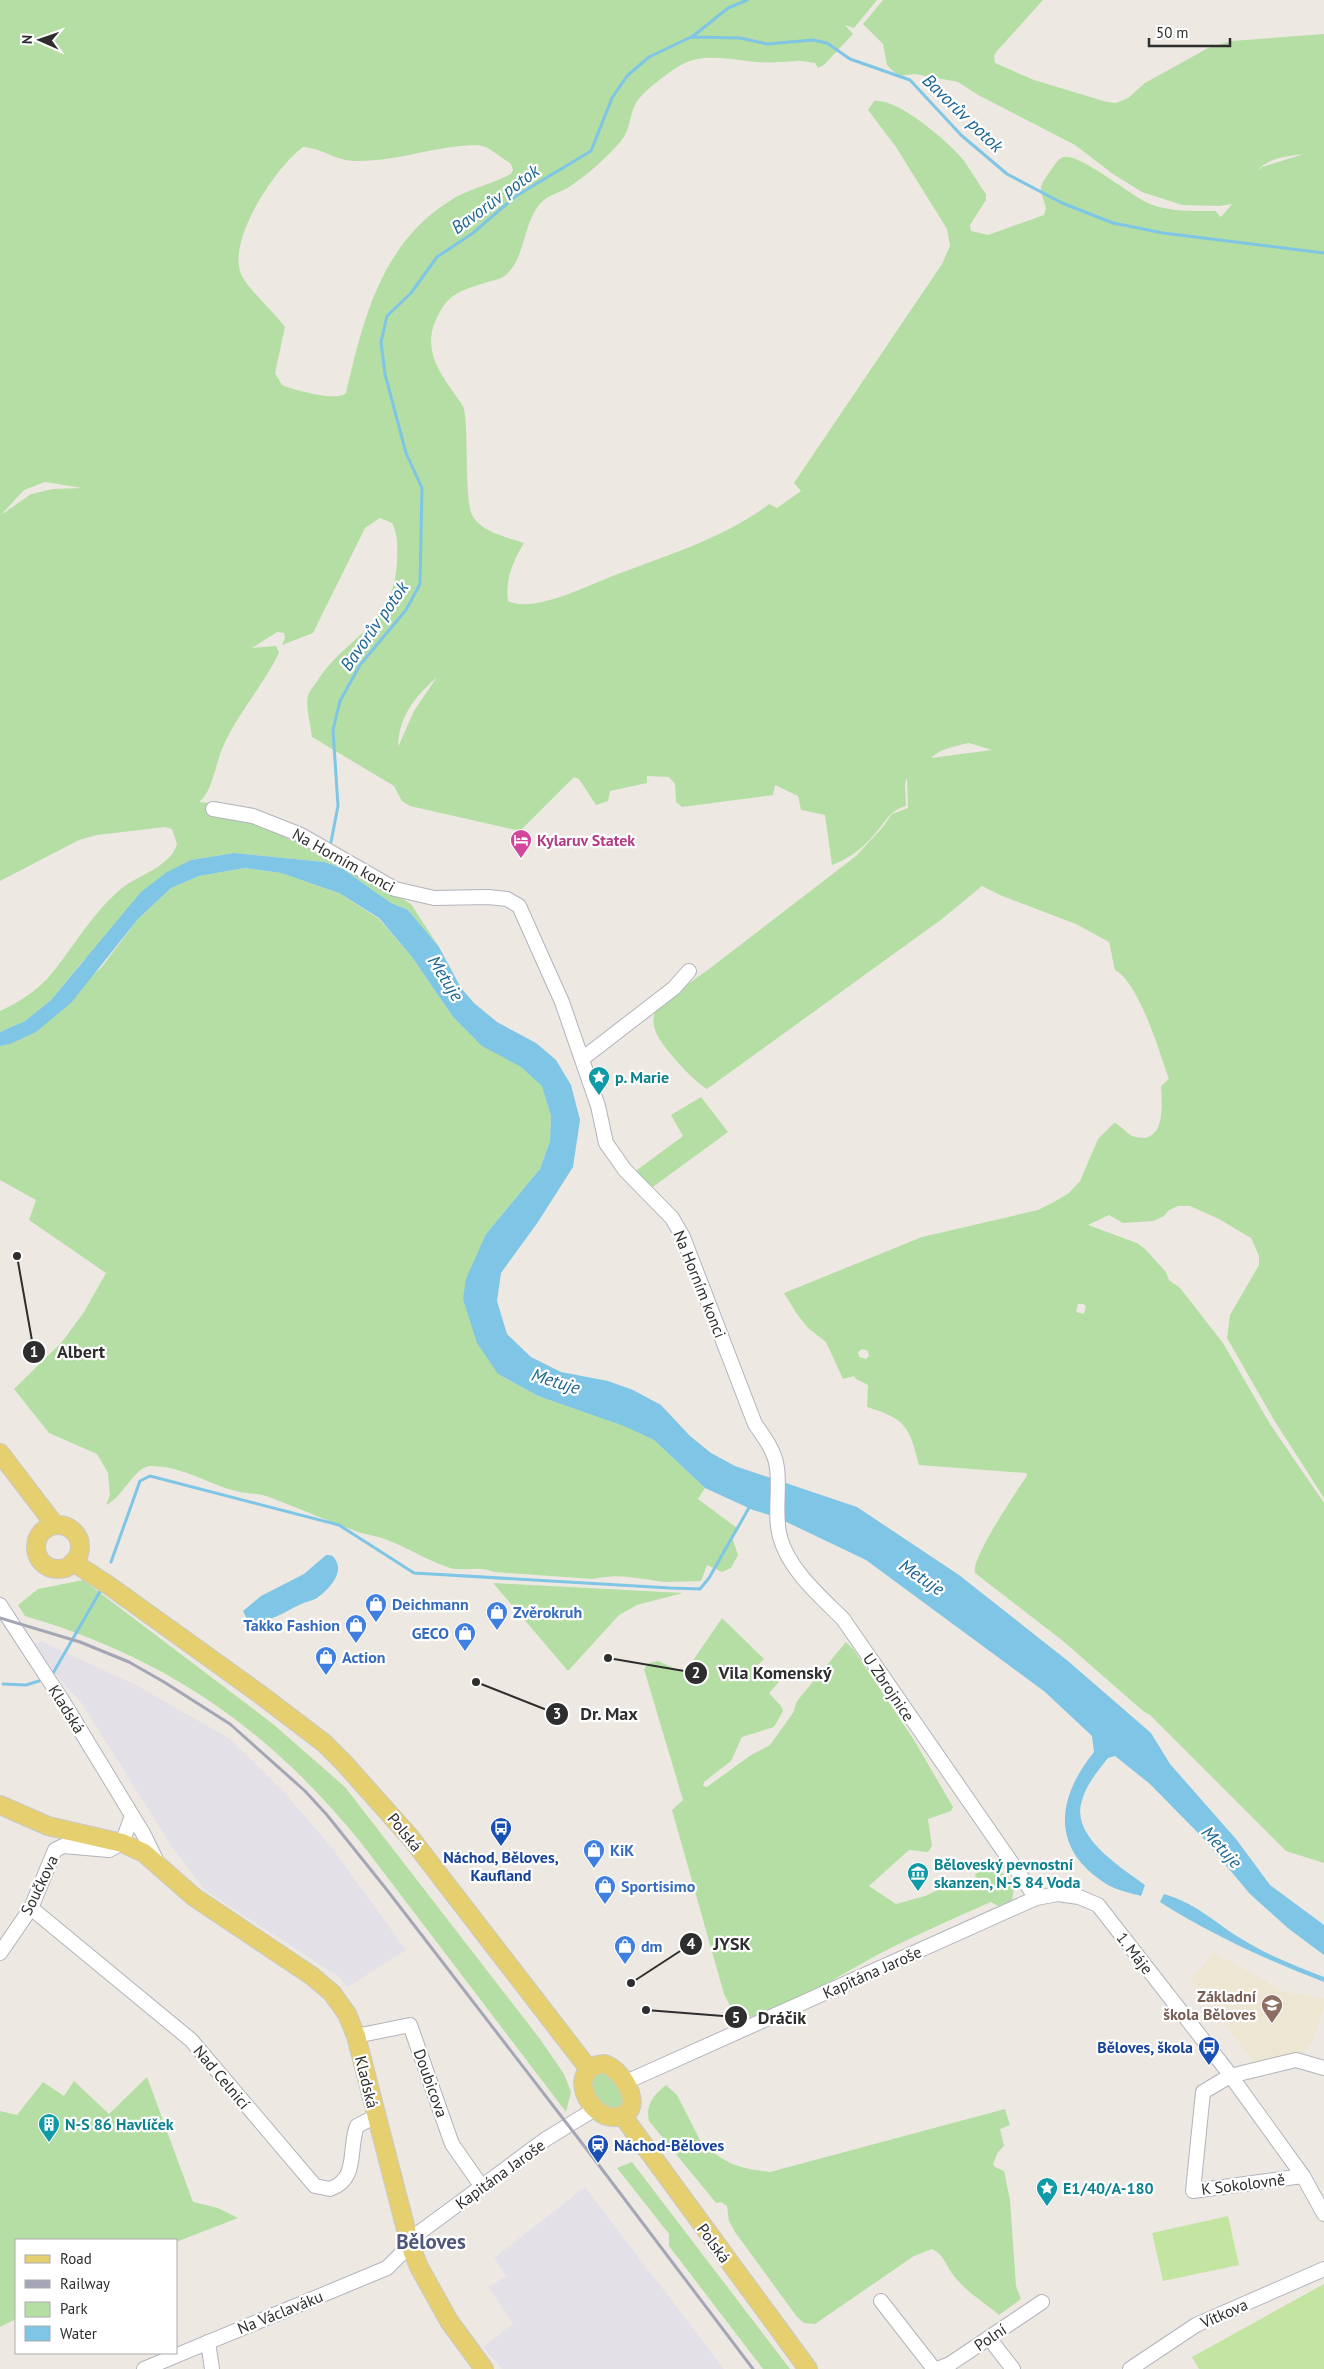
<svg xmlns="http://www.w3.org/2000/svg" width="1324" height="2369" font-family="'PT Sans',sans-serif">
<style>
.industrial{fill:#e3e1e7}
.education{fill:#ede6d3}
.green{fill:#b5dea4;fill-rule:evenodd}
.pitch{fill:#c4e4a1}
.water{fill:#7fc5e5}
.lines{fill:none;stroke-linecap:round;stroke-linejoin:round}
.stream{stroke:#7fc5e5;stroke-width:3}
.minor-casing{stroke:#b2b3bc;stroke-width:16}
.major-casing{stroke:#c9c9c9;stroke-width:20}
.minor{stroke:#fff;stroke-width:14}
.major{stroke:#e5cf6f;stroke-width:18}
.rail{stroke:#a4a6b6;stroke-width:3}
.labels{text-anchor:middle;dominant-baseline:central;stroke-width:4.5;stroke-linejoin:round;paint-order:stroke}
.hotel-label{font-size:16px;font-weight:bold;fill:#b23c85;stroke:#fff;text-anchor:start}
.street-label{font-size:16px;fill:#2e2e2e;stroke:#fff}
.culture-label{font-size:16px;font-weight:bold;fill:#0d838f;stroke:#fff;text-anchor:start}
.shop-label{font-size:16px;font-weight:bold;fill:#366cbe;stroke:#fff;text-anchor:start}
.transit-label{font-size:16px;font-weight:bold;fill:#164399;stroke:#fff}
.education-label{font-size:16px;font-weight:bold;fill:#785e54;stroke:#fff;text-anchor:end}
.water-label{font-size:18px;font-style:italic;fill:#1b6594;stroke:#fff}
.district-label{font-size:21px;font-weight:bold;fill:#51577b;stroke:#fff}
.leader{fill:none;stroke:#2e2e2e;stroke-width:2}
.callout-dot{fill:#2e2e2e;stroke:#fff;stroke-width:2}
.mark-label{font-size:15px;text-anchor:middle;font-weight:bold;fill:#fff}
.callout-label{font-size:18px;text-anchor:middle;font-weight:bold;fill:#2e2e2e;stroke:#fff;stroke-width:4.5;stroke-linejoin:round;paint-order:stroke}
</style>
<rect width="100%" height="100%" fill="#ede9e2"/>
<g class="industrial">
<path d="M41,1641L136,1685L230,1739L283,1791L333,1849L406,1950L348,1987L339,1977L206,1891L174,1850L80,1701L65,1686L34,1645Z"/>
<path d="M585,2187L724,2369H502L483,2347L513,2323L488,2287L506,2276L494,2258Z"/>
</g>
<path class="education" d="M1214,1952L1285,1992L1324,1998V2008L1313,2041L1301,2055L1257,2067L1191,1979Z"/>
<g class="green">
<path d="M0,0H877L854,28L845,25L853,34L824,65L818,68L815,63C809,63 802,60 796,61C783,62 771,63 757,62C732,60 705,52 681,65C670,71 639,94 635,105C629,117 630,131 621,141C607,157 590,173 572,185C561,193 548,194 539,205C523,225 525,258 506,275C501,279 494,280 488,282C460,291 448,292 435,322C424,349 438,371 454,393C457,398 462,403 464,409C469,433 464,503 473,517C484,533 507,537 524,543C513,561 505,580 508,601C519,606 531,604 542,602C565,597 588,586 610,577C660,558 727,537 769,504L777,508L801,491L794,483L942,264L950,246L947,229L896,147L868,110L874,101C898,98 944,139 960,156C970,168 977,182 986,194V200L970,225L971,231L988,235L1044,215L1046,208C1040,187 1037,190 1051,170C1055,165 1058,158 1064,157C1080,153 1129,195 1150,204C1171,212 1193,211 1215,211L1221,217L1232,204L1220,206L1182,205L1142,192L1113,174L1075,145L978,95L958,82L915,74L898,76L887,65L883,44L863,24L883,0H1043L997,51L994,56L995,63L1034,80L1107,102L1116,103L1128,98L1145,83L1208,48L1231,41L1324,34V1498L1274,1420L1227,1338L1230,1315L1259,1265V1256L1251,1238L1219,1219L1190,1206H1178L1169,1210L1164,1216L1153,1221L1123,1223L1109,1215L1088,1225L1137,1243L1145,1249L1166,1272L1169,1280L1180,1288L1223,1343L1270,1424L1324,1503V1863L1286,1851L1150,1715L1143,1711L1063,1641L975,1573C970,1560 1017,1490 1027,1476L1026,1473L919,1465C909,1426 906,1419 867,1407L868,1385L856,1379L854,1376L843,1379L826,1342L808,1328L797,1314L784,1293L922,1237L1038,1210L1054,1202L1069,1193L1080,1181L1098,1139L1114,1123C1121,1124 1127,1136 1136,1137C1166,1144 1162,1103 1161,1086L1169,1079C1159,1052 1140,984 1115,970L1109,942L1076,924L1002,896L982,886L942,919L707,1089C694,1082 659,1044 655,1030C652,1022 654,1014 656,1007L709,969L856,856L882,828L892,814L908,808L907,777L905,784L906,806C891,810 888,818 879,829C867,844 852,858 832,865L825,815L801,810L798,796L775,785L773,795L682,807L676,802L675,784L669,777L647,776V783L610,791L608,801L596,805L579,779L574,777L520,831L410,806L402,801L394,786L312,737C311,728 305,703 308,696C309,691 313,687 316,683C345,636 393,628 397,563C397,546 399,538 392,523L380,518L365,528L313,633L282,645L285,638L284,633L277,632L252,648L276,646L279,653C263,686 237,714 222,749C216,763 212,793 199,802L254,808L411,904L439,947L408,910L391,903L343,869L325,862L234,853L191,860L83,961L51,1000L25,1021L0,1032V1011C19,1002 39,990 52,973C75,945 93,912 122,888C140,874 170,867 177,844L172,829L165,827L97,835L79,840L0,881ZM479,145L488,148L511,164L513,170L511,174C490,185 467,189 448,202C381,245 363,320 346,393C338,402 293,390 282,385L275,373L285,327C274,312 247,288 241,274C227,239 276,167 303,147C322,148 336,161 355,161C397,162 437,145 479,145ZM1304,154L1262,167L1257,171C1267,158 1288,156 1304,154ZM45,482L82,488L53,489L31,494L1,515L24,490ZM437,677L414,711L398,747C399,716 414,698 437,677ZM969,743L992,750L931,758C942,748 956,746 969,743ZM1078,1304H1083L1086,1306L1084,1314L1076,1312ZM862,1349L868,1351L869,1356L866,1359L859,1357L858,1352Z"/>
<path d="M245,868L281,873L339,893L379,919L412,957L453,1017L482,1045L521,1067L543,1086L551,1116L550,1141L540,1169L486,1234L498,1374L538,1396L625,1426L654,1440L705,1488L698,1499L737,1528L732,1537L738,1555L731,1568L722,1572L707,1565L701,1581C690,1581 679,1582 668,1582C640,1580 622,1572 593,1579L494,1572C479,1565 465,1572 450,1568C428,1561 409,1548 387,1540C378,1536 368,1535 358,1532C327,1521 297,1507 266,1496C256,1493 245,1494 236,1491C206,1483 181,1466 151,1466C134,1466 123,1498 106,1505L110,1495L108,1473L97,1454L49,1433L14,1389L62,1342L84,1312L106,1273L29,1220L36,1200L0,1180V1046L10,1044L101,968L138,919L171,888L199,876Z"/>
<path d="M701,1097L728,1132L650,1189L637,1173V1170L683,1136L671,1115Z"/>
<path d="M83,1580L273,1724L345,1787L540,2039L564,2074L571,2092L566,2112L362,1844C269,1729 167,1658 25,1616L18,1605L38,1589Z"/>
<path d="M493,1583L683,1593L637,1605L619,1615L568,1671Z"/>
<path d="M722,1618L764,1659L756,1667L766,1679L771,1676L776,1677L779,1682L769,1693L781,1706L783,1711L774,1727L742,1737L731,1761L704,1782L703,1786L707,1787L751,1755L770,1745L793,1713L797,1701L846,1642L854,1650L914,1740L953,1807L951,1811L928,1819L932,1846L928,1852L909,1850L869,1886L896,1904L925,1896L964,1878L967,1882L976,1878L975,1874L996,1863L1014,1889L1012,1900L998,1906L991,1902C952,1919 914,1936 877,1955C843,1973 772,2020 736,2018L724,1994L672,1810L683,1800L644,1669L649,1663L658,1661L682,1672L690,1665Z"/>
<path d="M603,2073C616,2081 621,2087 623,2102L619,2108C600,2110 589,2091 594,2075Z"/>
<path d="M147,2077L193,2202L218,2208L238,2218L176,2242L16,2240V2319L0,2327V2111L17,2115L43,2082L64,2096L74,2081L109,2114Z"/>
<path d="M666,2085L677,2095L701,2142C726,2164 737,2168 770,2172L1005,2109L1010,2125L1000,2129L1004,2146L998,2152L993,2164L995,2167L1004,2171L1010,2200L1016,2286L1021,2299L999,2315C984,2302 967,2293 954,2276C946,2267 944,2254 932,2249L914,2256L815,2324L804,2323L797,2317L735,2232L729,2221L727,2206L721,2202L716,2203L649,2121C645,2105 654,2094 666,2085Z"/>
<path d="M632,2162L790,2369H763L669,2246V2234L617,2168Z"/>
</g>
<g class="pitch">
<path d="M1228,2216L1239,2265L1163,2281L1152,2233Z"/>
<path d="M1324,2284V2369H1199L1192,2357Z"/>
</g>
<g class="water">
<path d="M234,853L325,862L343,869L391,903L408,910L439,947L461,988L474,1003L497,1022L536,1043L556,1060L571,1085L580,1120L573,1167L538,1222L501,1273L497,1301L507,1334L531,1357L561,1372L608,1381L633,1390L661,1405L690,1436L711,1453L735,1466L857,1507L959,1575L1068,1661L1151,1733L1170,1764L1236,1839L1270,1885L1324,1925V1955L1289,1929L1250,1894L1203,1838L1150,1784L1115,1756L1108,1758C1097,1772 1085,1786 1081,1804C1073,1838 1122,1868 1145,1885L1141,1896C1130,1893 1117,1890 1108,1885C1050,1850 1056,1799 1094,1752L1092,1736L1045,1692L866,1560L776,1517L753,1510L705,1488L654,1440L624,1426L538,1396L498,1374L477,1343L463,1299L466,1279L486,1234L540,1169L550,1141L551,1116L542,1086L521,1067L482,1046L453,1017L412,957L379,918L339,893L281,873L245,868L199,876L171,888L138,919L71,1003L36,1032L10,1044L0,1046V1032L25,1021L51,1000L141,892L167,872L191,860Z"/>
<path d="M326,1555C330,1555 333,1555 335,1559C345,1573 328,1590 317,1598C312,1601 305,1602 299,1605C281,1614 270,1622 249,1623L243,1611L261,1596L304,1574Z"/>
<path d="M1164,1894C1199,1905 1211,1920 1240,1938C1267,1955 1295,1966 1324,1977V1982C1267,1960 1212,1935 1160,1902Z"/>
</g>
<g class="lines">
<g class="stream">
<path d="M692,37L728,8L747,0"/>
<path d="M331,842L338,806L333,730L340,701L360,665L406,610L420,584L422,488L406,453L385,374L381,342L387,316L411,293L437,257L473,233L516,196L591,151L612,98L627,76L649,57L691,37L740,38L767,44L813,40L827,43L850,59L910,80L961,135L1007,174L1062,203L1113,223L1163,233L1324,253"/>
<path d="M111,1562L140,1481L150,1476L339,1525L414,1573L670,1588L700,1589L709,1578L750,1506"/>
<path d="M52,1675L102,1588"/>
<path d="M3,1684L26,1685L39,1681"/>
</g>
<g class="minor-casing">
<g id="minor">
<path d="M213,809L253,816L301,835L395,889L434,898L488,897L507,899L519,906L562,1002L598,1106L606,1143L625,1170L672,1218L683,1237L755,1424C764,1437 775,1451 777,1468C780,1491 774,1515 780,1537C789,1570 820,1596 843,1619L1036,1898"/>
<path d="M582,1059L674,988L689,971"/>
<path d="M0,1605L62,1700L144,1835L158,1864"/>
<path d="M31,1908L191,2040L315,2186L330,2189C359,2179 348,2149 357,2126L376,2116"/>
<path d="M0,1953L31,1908L55,1850L63,1846L109,1850L122,1843L132,1816"/>
<path d="M356,2036L410,2025L452,2144L482,2187"/>
<path d="M626,2082L1036,1898L1058,1894L1079,1897L1098,1905L1225,2068L1303,2176L1324,2214"/>
<path d="M1303,2176L1193,2191L1203,2092L1230,2076L1296,2060L1324,2068"/>
<path d="M881,2301L934,2369"/>
<path d="M989,2338L1013,2369"/>
<path d="M208,2342L212,2369"/>
<path d="M144,2369L387,2268L410,2245L416,2235L546,2139L595,2109"/>
<path d="M937,2369L950,2364L1042,2302"/>
<path d="M1130,2369L1196,2325L1324,2269"/>
</g>
</g>
<g class="major-casing">
<g id="major">
<path d="M0,1453L55,1525"/>
<circle cx="58" cy="1547" r="22"/>
<path d="M73,1562L111,1587L261,1695L324,1743L344,1763L410,1837L588,2068"/>
<path d="M0,1805L48,1826L122,1843L144,1853L194,1897L312,1976L332,1993L347,2014L356,2036L410,2245L419,2267L449,2321L484,2369"/>
<path d="M605,2064C626,2072 647,2114 616,2117C587,2119 565,2066 605,2064Z"/>
<path d="M622,2115L808,2369"/>
</g>
</g>
<use href="#minor" class="minor"/>
<use href="#major" class="major"/>
<path class="rail" d="M0,1618L80,1642L129,1662L164,1682L230,1724L305,1791L327,1815L387,1890L598,2164L753,2369"/>
</g>
<defs>
<g id="hotel-pin" transform="scale(1.125)"><path d="M0 17L-7.5 6A9.5 9.5 0 1 1 7.5 6Z" fill="#d1479c" stroke="#fff"/><path d="M-6-4.5h1.5V1H6V5H4.5V3h-9V5H-6ZM-4 0a1.8 1.8 0 1 1 3.6 0ZM.5 0V-2.5h3Q6-2.5 6 0Z" fill="#fff"/></g>
<g id="sight-pin" transform="scale(1.125)"><path d="M0 17L-7.5 6A9.5 9.5 0 1 1 7.5 6Z" fill="#0f9aa8" stroke="#fff"/><path d="M0-6L1.8-2.2L6-1.7L2.9 1.2L3.7 5.4L0 3.3L-3.7 5.4L-2.9 1.2L-6-1.7L-1.8-2.2Z" fill="#fff"/></g>
<g id="shop-pin" transform="scale(1.125)"><path d="M0 17L-7.5 6A9.5 9.5 0 1 1 7.5 6Z" fill="#3f7fe0" stroke="#fff"/><path d="M-5-2.5h2.3a2.7 3.5 0 0 1 5.4 0H5L5.5 6h-11ZM-1.5-2.5h3a1.5 2.3 0 0 0-3 0Z" fill="#fff"/></g>
<g id="bus-pin" transform="scale(1.125)"><path d="M0 17L-7.5 6A9.5 9.5 0 1 1 7.5 6Z" fill="#1a4fb4" stroke="#fff"/><path d="M-5-6H5V4H4V6H2V4H-2V6H-4V4H-5ZM-3.5-4V0h7V-4ZM-3.5 1.2v1.5H-2V1.2ZM2 1.2v1.5H3.5V1.2Z" fill="#fff"/></g>
<g id="museum-pin" transform="scale(1.125)"><path d="M0 17L-7.5 6A9.5 9.5 0 1 1 7.5 6Z" fill="#0f9aa8" stroke="#fff"/><path d="M0-6L6-3V-2H-6V-3ZM-5-1h2V3h-2ZM-1-1h2V3h-2ZM3-1h2V3H3ZM-6 4H6V6H-6Z" fill="#fff"/></g>
<g id="school-pin" transform="scale(1.125)"><path d="M0 17L-7.5 6A9.5 9.5 0 1 1 7.5 6Z" fill="#8d6e63" stroke="#fff"/><path d="M0-5L7-2L0 1L-7-2ZM-4 1L0 2.5L4 1V4Q0 6-4 4Z" fill="#fff"/></g>
<g id="building-pin" transform="scale(1.125)"><path d="M0 17L-7.5 6A9.5 9.5 0 1 1 7.5 6Z" fill="#0f9aa8" stroke="#fff"/><path d="M-4-6H4V6H1V3H-1V6H-4ZM-2.5-4.3h1.7v1.8h-1.7ZM.8-4.3h1.7v1.8H.8ZM-2.5-1h1.7V.8h-1.7ZM.8-1h1.7V.8H.8Z" fill="#fff"/></g>
<g id="station-pin" transform="scale(1.125)"><path d="M0 17L-7.5 6A9.5 9.5 0 1 1 7.5 6Z" fill="#1a4fb4" stroke="#fff"/><path d="M-3-6H3Q5-6 5-4V2Q5 4 3 4L4.5 6H3L1.5 4h-3L-3 6H-4.5L-3 4Q-5 4-5 2V-4Q-5-6-3-6ZM-3.5-4v3h7v-3ZM-3.5 1v1.5H-2V1ZM2 1v1.5H3.5V1Z" fill="#fff"/></g>
</defs>
<g fill-rule="evenodd">
<use href="#hotel-pin" x="521" y="840"/>
<use href="#sight-pin" x="599" y="1077"/>
<use href="#shop-pin" x="376" y="1604"/>
<use href="#shop-pin" x="497" y="1612"/>
<use href="#shop-pin" x="356" y="1625"/>
<use href="#shop-pin" x="465" y="1633"/>
<use href="#shop-pin" x="326" y="1657"/>
<use href="#bus-pin" x="501" y="1828"/>
<use href="#shop-pin" x="594" y="1850"/>
<use href="#museum-pin" x="918" y="1873"/>
<use href="#shop-pin" x="605" y="1886"/>
<use href="#shop-pin" x="625" y="1946"/>
<use href="#school-pin" x="1272" y="2005"/>
<use href="#bus-pin" x="1209" y="2047"/>
<use href="#building-pin" x="49" y="2124"/>
<use href="#station-pin" x="598" y="2145"/>
<use href="#sight-pin" x="1047" y="2188"/>
</g>
<g class="labels">
<g class="hotel-label">
<text x="537" y="840">Kylaruv Statek</text>
</g>
<g class="street-label">
<text transform="translate(344 860) rotate(29)">Na Horním konci</text>
<text transform="translate(700 1284) rotate(68)">Na Horním konci</text>
<text transform="translate(889 1687) rotate(56)">U Zbrojnice</text>
<text transform="translate(67 1709) rotate(58)">Kladská</text>
<text transform="translate(405 1832) rotate(51)">Polská</text>
<text transform="translate(39 1885) rotate(-64)">Součkova</text>
<text transform="translate(1135 1953) rotate(52)">1. Máje</text>
<text transform="translate(872 1972) rotate(-24)">Kapitána Jaroše</text>
<text transform="translate(222 2077) rotate(50)">Nad Celnicí</text>
<text transform="translate(367 2082) rotate(76)">Kladská</text>
<text transform="translate(431 2083) rotate(70)">Doubicova</text>
<text transform="translate(500 2174) rotate(-36)">Kapitána Jaroše</text>
<text transform="translate(1243 2184) rotate(-7)">K Sokolovně</text>
<text transform="translate(714 2243) rotate(54)">Polská</text>
<text transform="translate(280 2312) rotate(-22)">Na Václaváku</text>
<text transform="translate(1224 2313) rotate(-24)">Vítkova</text>
<text transform="translate(990 2337) rotate(-34)">Polní</text>
</g>
<g class="culture-label">
<text x="615" y="1077">p. Marie</text>
<text x="934" y="1864">Běloveský pevnostní<tspan x="934" dy="18">skanzen, N-S 84 Voda</tspan></text>
<text x="65" y="2124">N-S 86 Havlíček</text>
<text x="1063" y="2188">E1/40/A-180</text>
</g>
<g class="shop-label">
<text x="392" y="1604">Deichmann</text>
<text x="513" y="1612">Zvěrokruh</text>
<text x="340" y="1625" text-anchor="end">Takko Fashion</text>
<text x="449" y="1633" text-anchor="end">GECO</text>
<text x="342" y="1657">Action</text>
<text x="610" y="1850">KiK</text>
<text x="621" y="1886">Sportisimo</text>
<text x="641" y="1946">dm</text>
</g>
<g class="transit-label">
<text x="501" y="1857">Náchod, Běloves,<tspan x="501" dy="18">Kaufland</tspan></text>
<text x="1193" y="2047" text-anchor="end">Běloves, škola</text>
<text x="614" y="2145" text-anchor="start">Náchod-Běloves</text>
</g>
<g class="education-label">
<text x="1256" y="1996">Základní<tspan x="1256" dy="18">škola Běloves</tspan></text>
</g>
<g class="water-label">
<text transform="translate(963 113) rotate(44)">Bavorův potok</text>
<text transform="translate(495 199) rotate(-36)">Bavorův potok</text>
<text transform="translate(374 626) rotate(-55)">Bavorův potok</text>
<text transform="translate(446 978) rotate(58)">Metuje</text>
<text transform="translate(556 1381) rotate(17)">Metuje</text>
<text transform="translate(922 1577) rotate(34)">Metuje</text>
<text transform="translate(1222 1847) rotate(48)">Metuje</text>
</g>
<g class="district-label">
<text x="431" y="2241">Běloves</text>
</g>
</g>
<path class="leader" d="M17 1256L34 1352M608 1658L696 1673M476 1682L557 1714M631 1983L691 1944M646 2010L736 2017"/>
<g class="callout-dot">
<circle cx="17" cy="1256" r="5"/>
<circle cx="608" cy="1658" r="5"/>
<circle cx="476" cy="1682" r="5"/>
<circle cx="631" cy="1983" r="5"/>
<circle cx="646" cy="2010" r="5"/>
<circle cx="34" cy="1352" r="12"/>
<circle cx="696" cy="1673" r="12"/>
<circle cx="557" cy="1714" r="12"/>
<circle cx="691" cy="1944" r="12"/>
<circle cx="736" cy="2017" r="12"/>
</g>
<g class="mark-label">
<text x="34" y="1357">1</text>
<text x="696" y="1678">2</text>
<text x="557" y="1719">3</text>
<text x="691" y="1949">4</text>
<text x="736" y="2023">5</text>
</g>
<g class="callout-label">
<text x="81" y="1358">Albert</text>
<text x="775" y="1679">Vila Komenský</text>
<text x="609" y="1720">Dr. Max</text>
<text x="732" y="1950">JYSK</text>
<text x="782" y="2024">Dráčik</text>
</g>
<rect x="15" y="2239" width="162" height="115" fill="#ffffff" stroke="#ababab"/>
<rect x="25" y="2255" width="25" height="8" fill="#e5cf6f" stroke="#ababab"/>
<text x="60" y="2264" font-size="15" fill="#2e2e2e">Road</text>
<rect x="25" y="2280" width="25" height="8" fill="#a4a6b6" stroke="#ababab"/>
<text x="60" y="2289" font-size="15" fill="#2e2e2e">Railway</text>
<rect x="25" y="2302" width="25" height="15" fill="#b5dea4" stroke="#ababab"/>
<text x="60" y="2314" font-size="15" fill="#2e2e2e">Park</text>
<rect x="25" y="2326" width="25" height="15" fill="#7fc5e5" stroke="#ababab"/>
<text x="60" y="2339" font-size="15" fill="#2e2e2e">Water</text>
<g transform="translate(40 40) rotate(272)" stroke="#ffffff" stroke-width="4" paint-order="stroke">
<path d="M0-4L9 19L0 12L-9 19Z" fill="#2e2e2e"/>
<text y="-8" font-size="14" font-weight="bold" text-anchor="middle" fill="#2e2e2e">N</text>
</g>
<path d="M1149 38v8h81v-8" fill="none" stroke="#2e2e2e" stroke-width="2.5"/>
<text x="1156" y="38" font-size="15" fill="#2e2e2e" stroke="#ffffff" stroke-width="4" paint-order="stroke">50 m</text>
</svg>
